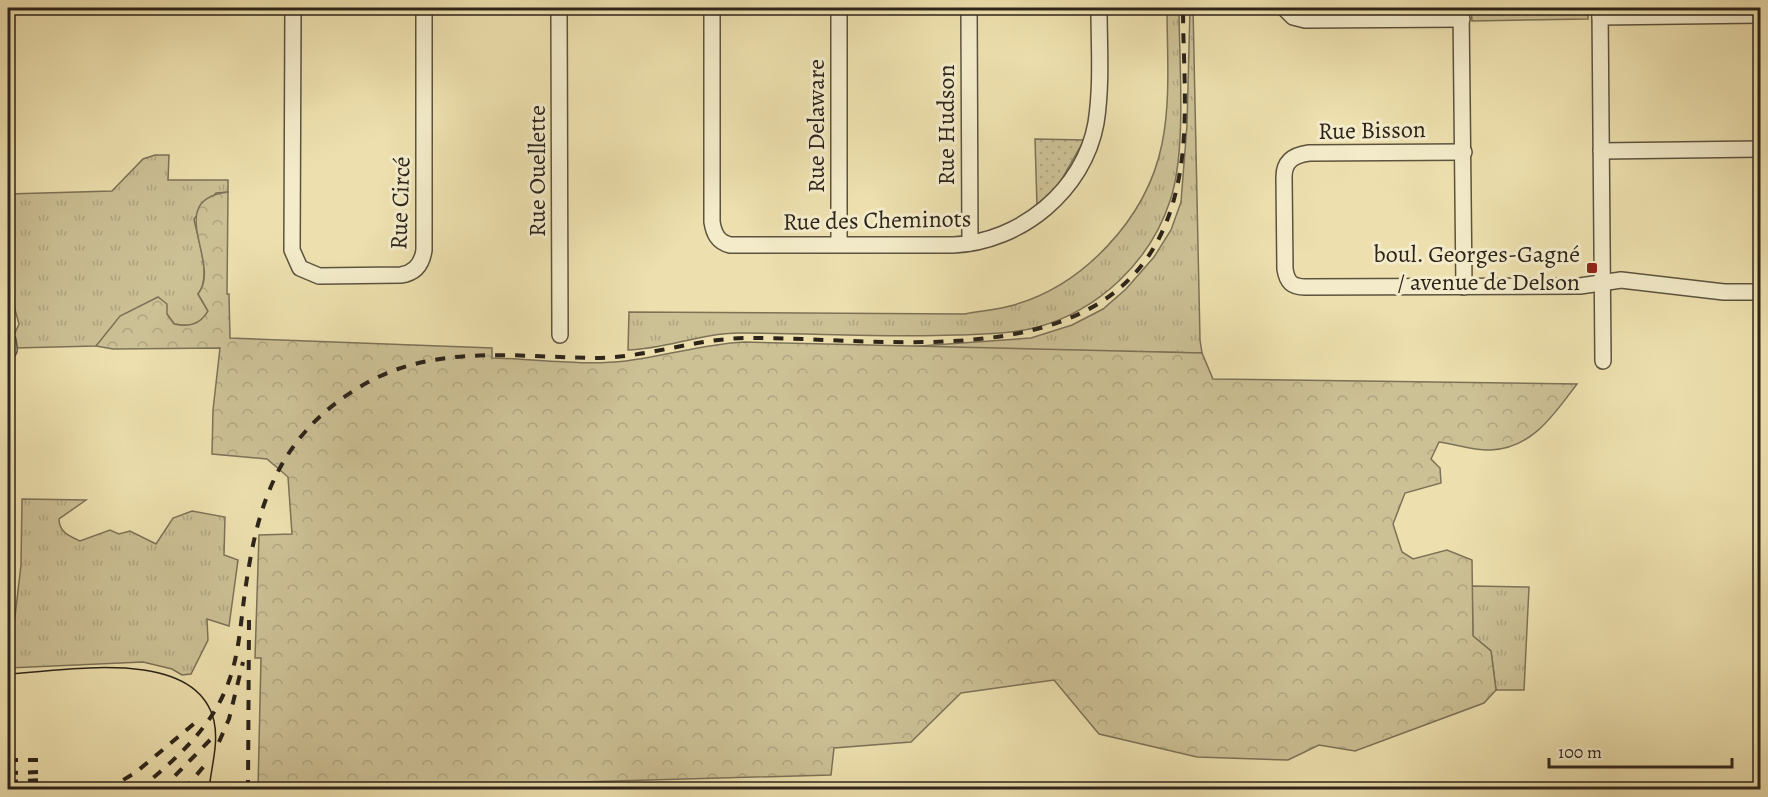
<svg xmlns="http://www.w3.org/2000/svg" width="1768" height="797" font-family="Alegreya,serif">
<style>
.grass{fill:url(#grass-tufts);stroke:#7c7258;stroke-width:1.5}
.forest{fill:url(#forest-crowns);stroke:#7c7258;stroke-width:1.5}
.park{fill:url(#park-dots);stroke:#7c7258;stroke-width:1.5}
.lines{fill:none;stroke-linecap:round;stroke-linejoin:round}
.minor-casing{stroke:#5c533f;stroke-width:18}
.minor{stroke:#f3ebca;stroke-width:15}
.tram{stroke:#2c241a;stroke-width:1.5}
.rail{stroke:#2c241a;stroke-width:4;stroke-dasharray:10 10;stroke-linecap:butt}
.poi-dot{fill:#8f2418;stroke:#f3ebca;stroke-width:2}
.labels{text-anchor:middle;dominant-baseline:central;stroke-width:6;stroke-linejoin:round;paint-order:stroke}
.street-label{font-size:24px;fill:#2c241a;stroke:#f3ebca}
.poi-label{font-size:24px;fill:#2c241a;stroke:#f3ebca;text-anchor:end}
</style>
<defs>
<pattern id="grass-tufts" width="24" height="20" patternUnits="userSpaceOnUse" patternTransform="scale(1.5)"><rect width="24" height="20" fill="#ccc095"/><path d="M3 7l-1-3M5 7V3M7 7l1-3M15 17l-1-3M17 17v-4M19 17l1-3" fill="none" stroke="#afa580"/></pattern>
<pattern id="forest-crowns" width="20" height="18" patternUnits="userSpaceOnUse" patternTransform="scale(1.5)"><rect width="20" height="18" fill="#ccc095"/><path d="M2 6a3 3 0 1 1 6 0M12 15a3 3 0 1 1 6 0" fill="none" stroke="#afa580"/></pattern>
<pattern id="park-dots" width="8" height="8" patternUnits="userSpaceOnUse" patternTransform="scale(1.5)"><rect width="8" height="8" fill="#ccc095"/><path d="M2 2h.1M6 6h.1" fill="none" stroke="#afa580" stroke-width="1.8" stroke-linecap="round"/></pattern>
</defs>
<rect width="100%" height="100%" fill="#ede0ae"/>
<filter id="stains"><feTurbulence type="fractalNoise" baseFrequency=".00333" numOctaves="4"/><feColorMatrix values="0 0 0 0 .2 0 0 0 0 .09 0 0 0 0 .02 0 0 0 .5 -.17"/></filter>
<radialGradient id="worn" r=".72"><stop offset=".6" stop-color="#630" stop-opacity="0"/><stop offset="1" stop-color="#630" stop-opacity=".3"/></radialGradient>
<g class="grass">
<path d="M1167,8H1179C1179,63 1187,151 1170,201C1150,262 1099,310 1038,327C1012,334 983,334 957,335C884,338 812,333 739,333C701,333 666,349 628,350L629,312L965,314C980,311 995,310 1010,306C1083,287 1147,218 1162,144C1171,100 1167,52 1167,8Z"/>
<path d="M1190,8H1193L1200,340L1202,353L906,347L1031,338L1072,325L1103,309L1126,289L1154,257L1171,230L1181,202L1187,125Z"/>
<path d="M155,155H169L168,180H228V192L216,193L194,219C198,241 212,276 198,294L208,311C200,325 189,327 174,324L167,314L102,340L96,346L15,348L14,335L19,324C5,279 8,241 8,194L112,191L143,159Z"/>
<path d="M8,411L12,507L11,565H8Z"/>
<path d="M22,499L86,500L59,519C59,532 69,536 80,541L110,530L119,534L130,531L156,544L173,518L192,511L225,517L224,555L238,560L229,626L207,619L208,640L191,674L182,675L172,669L143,662L9,668L21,565Z"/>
<path d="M1472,586L1529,587L1524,690H1496L1491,651L1473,636Z"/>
</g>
<path class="forest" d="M228,192L227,294H229L230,338L492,348V358C536,359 582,366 626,361C666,356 704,344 744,342L1202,353L1213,379L1577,384C1554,414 1533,448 1491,450C1474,451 1455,444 1439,442L1431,459L1440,468L1441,483L1405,493L1393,524L1402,552L1413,559L1447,550L1472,560L1473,636L1491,651L1496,690L1484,703L1355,751L1319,745L1288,760L1197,757L1099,734L1054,680L961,693L911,742L834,748L831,775L395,787L394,790L258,789L261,658H255L259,535L292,534L288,477L267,459L212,454L213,410L220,348L113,349L96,346L120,316L158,297L167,304V314L174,324C189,327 200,325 208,311L198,294C223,264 162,200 228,192Z"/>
<g class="park">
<path d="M1471,8H1588V19L1472,21Z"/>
<path d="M1035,139L1084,140L1059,184L1037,206Z"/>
</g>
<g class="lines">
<g class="minor-casing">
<g id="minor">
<path d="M8,8H9"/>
<path d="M293,8L292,250L300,268L319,276L401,275C415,273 422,264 424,250V8"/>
<path d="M559,8L560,335"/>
<path d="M712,8V222C714,234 718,242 730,245H953C1021,242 1084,190 1096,123C1102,85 1099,45 1099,8"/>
<path d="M839,8V244"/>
<path d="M969,8L970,243"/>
<path d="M1284,8L1293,17L1305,20L1462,19"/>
<path d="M1461,8L1464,287"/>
<path d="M1600,8L1603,361"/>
<path d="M1600,17L1760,15"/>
<path d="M1601,151L1760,149"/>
<path d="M1464,152L1309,153C1294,155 1284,161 1284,177L1285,269C1287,282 1292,287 1305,287L1580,286L1621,280L1724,292H1760"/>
<path d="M8,341L9,350"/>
</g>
</g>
<use href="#minor" class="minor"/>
<path class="tram" d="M8,674C65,671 196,646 214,721C219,744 211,767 209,790"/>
<g class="rail">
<path d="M219,742L229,719L243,662"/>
<path d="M8,760H43"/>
<path d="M8,773L41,772"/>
<path d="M8,782L41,780"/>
<path d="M106,790L135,773L196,722"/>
<path d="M138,790C172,763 208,731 225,691C238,662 240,630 244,599C256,509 275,439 358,388C430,343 514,357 594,358C647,358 696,338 749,338C898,337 1134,384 1177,187C1190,130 1183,66 1183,8"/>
<path d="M161,790L211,739"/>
<path d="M184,790L209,760"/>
<path d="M248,790L249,619"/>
</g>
</g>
<rect class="poi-dot" x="1586" y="262" width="12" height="12" rx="3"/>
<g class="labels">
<g class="street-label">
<text transform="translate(946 125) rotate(-90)">Rue Hudson</text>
<text transform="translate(816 126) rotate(-90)">Rue Delaware</text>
<text transform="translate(1372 130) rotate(-1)">Rue Bisson</text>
<text transform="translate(537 171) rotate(-90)">Rue Ouellette</text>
<text transform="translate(400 203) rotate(-88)">Rue Circé</text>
<text transform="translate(877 220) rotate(-1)">Rue des Cheminots</text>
</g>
<g class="poi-label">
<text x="1580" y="254">boul. Georges-Gagné<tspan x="1580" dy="28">/ avenue de Delson</tspan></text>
</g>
</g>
<rect width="1768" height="797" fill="none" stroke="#ede0ae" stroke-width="30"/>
<rect x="9" y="9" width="1750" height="779" fill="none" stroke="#2c241a" stroke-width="3"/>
<rect x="15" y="15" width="1738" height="767" fill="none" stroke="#2c241a" stroke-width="1.5"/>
<path d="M1549 758v9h183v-9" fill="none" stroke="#2c241a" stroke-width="3"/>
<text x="1558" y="758" font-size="18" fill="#2c241a" stroke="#f3ebca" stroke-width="4.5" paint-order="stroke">100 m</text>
<rect width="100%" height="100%" filter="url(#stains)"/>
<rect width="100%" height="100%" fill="url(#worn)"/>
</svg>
